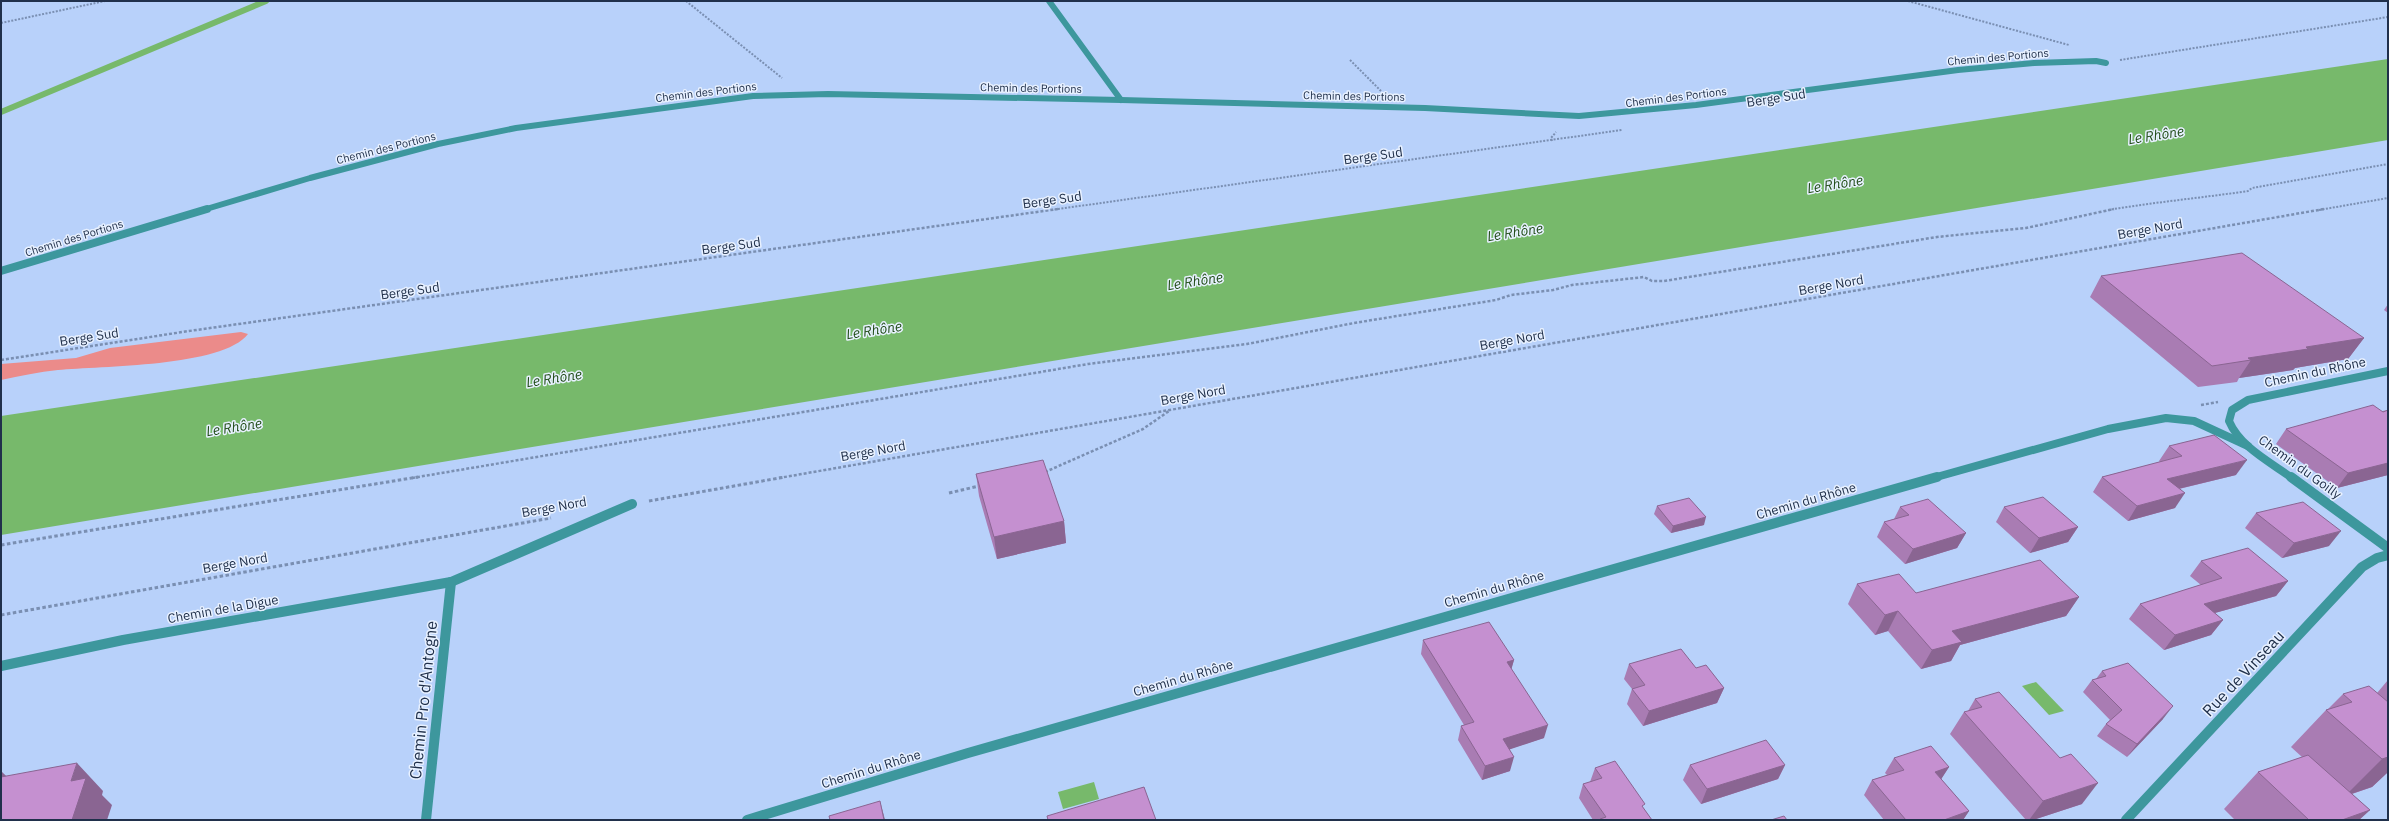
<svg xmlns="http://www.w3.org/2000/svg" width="2389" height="821" font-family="'IBM Plex Sans',sans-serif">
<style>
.green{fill:#eb8b8a}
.water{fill:#77b96b}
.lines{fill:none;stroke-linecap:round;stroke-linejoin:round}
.stream{stroke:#77b96b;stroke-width:6}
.path-far2{stroke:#7a8fb2;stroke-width:2;stroke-dasharray:2 1.5;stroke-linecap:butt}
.path-far1{stroke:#7a8fb2;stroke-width:2.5;stroke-dasharray:3 2;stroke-linecap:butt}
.path{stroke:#7a8fb2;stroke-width:3;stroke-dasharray:3.5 2.5;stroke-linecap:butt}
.street-far2{stroke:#3d979d;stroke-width:6}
.street-far1{stroke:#3d979d;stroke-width:8}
.street{stroke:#3d979d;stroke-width:10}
.wall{fill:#a97cb3}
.shaded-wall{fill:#8a6592}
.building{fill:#c590d0;stroke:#8a6592}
.labels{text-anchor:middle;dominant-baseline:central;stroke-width:3;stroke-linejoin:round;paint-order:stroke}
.far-street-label{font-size:11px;fill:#20304b;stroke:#e8f1ff}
.street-label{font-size:13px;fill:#20304b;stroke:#e8f1ff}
.water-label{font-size:14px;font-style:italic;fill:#204c17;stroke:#e8f1ff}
.near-street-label{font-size:16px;fill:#20304b;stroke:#e8f1ff}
</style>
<rect width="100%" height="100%" fill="#b8d1fa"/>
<path class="green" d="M241,332L248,334C223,367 100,366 58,370C39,372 20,376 1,380V364L76,358L110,348Z"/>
<g class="water">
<path d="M2388,59V140L1,535V416Z"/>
<path d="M2036,682L2064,711L2049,715L2022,686Z"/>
<path d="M1094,782L1099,799L1063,809L1058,792Z"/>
</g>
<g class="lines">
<path class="stream" d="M1,112L266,1"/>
<g class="path-far2">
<path d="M686,1L782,78"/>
<path d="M1908,1L2069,45"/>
<path d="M1,23L105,1"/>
<path d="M1350,60L1381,91"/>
<path d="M2120,60L2388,17"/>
<path d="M1552,141L1551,138L1556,132"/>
<path d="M1051,210L1622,130"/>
<path d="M2108,210C2155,202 2201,198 2248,191L2252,188L2388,164"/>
<path d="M2319,210L2388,198"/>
</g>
<g class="path-far1">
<path d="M1,360L189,331L1058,209"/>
<path d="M2201,405L2218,402"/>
<path d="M1045,472L1143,429L1169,411"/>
<path d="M412,478L1088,364L1247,344L1354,323L1496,300L1511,295L1553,290L1572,285L1644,277L1652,281H1664L1937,237L2026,228L2114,209"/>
<path d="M779,478L2324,209"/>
</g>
<g class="path">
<path d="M949,493L979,486"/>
<path d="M649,501L785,477"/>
<path d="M1,545L418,477"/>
<path d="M1,615L551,518"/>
</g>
<g class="street-far2">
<path d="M1049,1L1121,100"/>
<path d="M203,210L310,178L438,144L516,128L753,96L828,94L1121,100L1425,108L1579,116L1696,105L1958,70L2034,63L2096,61L2106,63"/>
</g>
<g class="street-far1">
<path d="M1,271L207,209"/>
<path d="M1933,478L2108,429L2166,418L2194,421L2248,446"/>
<path d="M2292,478C2270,462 2240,447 2229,421L2232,410L2248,400L2388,371"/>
</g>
<g class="street">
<path d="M2291,477L2388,548"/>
<path d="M1,666L123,640L451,582L632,504"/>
<path d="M426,820L451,582"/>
<path d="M747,820L968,753L1937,477"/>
<path d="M2126,820L2362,567L2377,558L2388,555"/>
</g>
</g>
<g class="wall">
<path d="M2101,276L2364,338L2348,359L2295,368L2293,370L2239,378L2237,382L2198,387L2090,297Z"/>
<path d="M2388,304V313L2384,310Z"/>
<path d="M2388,410V475L2337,488L2276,444L2286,429Z"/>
<path d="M2169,446L2236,475L2179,489L2175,508L2128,521L2093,492L2102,477L2160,462L2159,461Z"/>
<path d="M976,474L1064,521L1066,543L997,559L979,496Z"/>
<path d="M1657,506L1704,525L1671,533L1654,514Z"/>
<path d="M1900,507L1966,533L1957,548L1905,564L1877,537L1884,522L1894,519Z"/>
<path d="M2004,507L2078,527L2068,542L2030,553L1996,522Z"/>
<path d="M2256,513L2329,546L2282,558L2245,528Z"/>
<path d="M2201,561L2288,581L2276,596L2215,613L2223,620L2211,635L2164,650L2129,619L2140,604L2201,585L2190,576Z"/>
<path d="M1857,584L1916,593L2079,597L2066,616L1960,645L1951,661L1921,669L1888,631L1875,635L1848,604Z"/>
<path d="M1423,640L1514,660L1511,669L1544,738L1509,749L1510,771L1482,780L1458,740L1461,726L1464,725L1421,654Z"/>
<path d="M1629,664L1696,668L1724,688L1717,703L1643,726L1627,704L1632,689L1624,679Z"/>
<path d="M2102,671L2163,719L2127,757L2097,736L2106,724L2110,720L2083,692L2092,680L2096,679Z"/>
<path d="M2388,680V773H2387L2372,787L2352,794L2370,810L2359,820H2235L2224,809L2258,772L2302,757L2291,747L2326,710L2328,709L2343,694L2377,693Z"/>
<path d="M1975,699L2082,804L2033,820H2026L1950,734L1964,712L1968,711Z"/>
<path d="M1894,758L1949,767L1941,779L1969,811L1963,820H1884L1864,795L1872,780L1887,775L1885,773Z"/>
<path d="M1690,765H1785L1778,779L1701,804L1683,780Z"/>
<path d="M1595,768L1643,808L1652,820H1593L1579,798L1583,784L1590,782Z"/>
</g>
<g class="shaded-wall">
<path d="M2364,338L2348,359L2295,368L2293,370L2239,378L2251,360L2248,358L2306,347Z"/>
<path d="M2247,460L2236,475L2157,494L2167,479Z"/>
<path d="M2388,463V475L2337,488L2348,473Z"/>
<path d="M2185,493L2175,508L2128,521L2137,506Z"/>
<path d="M1706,517L1704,525L1671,533L1673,526Z"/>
<path d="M1064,521L1066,543L997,559L994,537Z"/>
<path d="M2078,527L2068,542L2030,553L2039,538Z"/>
<path d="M2341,531L2329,546L2282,558L2294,543Z"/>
<path d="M1966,533L1957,548L1905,564L1913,549Z"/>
<path d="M2288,581L2276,596L2193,619L2204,604Z"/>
<path d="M2079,597L2066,616L1960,645L1951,661L1921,669L1932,650L1952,631Z"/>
<path d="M1898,611L1888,631L1875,635L1885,615Z"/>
<path d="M2223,620L2211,635L2164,650L2175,635Z"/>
<path d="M1514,660L1510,674L1507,662Z"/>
<path d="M1724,688L1717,703L1643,726L1649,711Z"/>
<path d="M2173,706L2163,719L2127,757L2137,744Z"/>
<path d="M1548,725L1544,738L1499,753L1503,739Z"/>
<path d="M2388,756V773H2387L2372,787L2345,796L2382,759Z"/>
<path d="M1514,757L1510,771L1482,780L1485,766Z"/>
<path d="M77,763L103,791L102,795L112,805L107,820H72L71,781Z"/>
<path d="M1785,765L1778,779L1701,804L1707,789Z"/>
<path d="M1949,767L1940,781L1935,772Z"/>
<path d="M1,771L29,798L1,778Z"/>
<path d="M2098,783L2082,804L2033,820H2029L2043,801Z"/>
<path d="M880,801L884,816L885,820H884Z"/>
<path d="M2370,810L2359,820H2342Z"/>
<path d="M1969,811L1963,820H1944Z"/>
</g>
<g class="building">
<path d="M2242,253L2364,338L2306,347L2308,349L2248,358L2251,360L2212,366L2101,276Z"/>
<path d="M2373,405L2383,412L2388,410V463L2348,473L2286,429Z"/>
<path d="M2214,435L2247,460L2167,479L2185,493L2137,506L2102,477L2182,456L2169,446Z"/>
<path d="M1043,460L1064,521L994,537L976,474Z"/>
<path d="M2043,497L2078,527L2039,538L2004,507Z"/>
<path d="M1689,498L1706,517L1673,526L1657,506Z"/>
<path d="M1928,499L1966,533L1913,549L1884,522L1909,515L1900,507Z"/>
<path d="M2303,502L2341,531L2294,543L2256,513Z"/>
<path d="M2248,548L2288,581L2204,604L2223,620L2175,635L2140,604L2222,578L2201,561Z"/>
<path d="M2040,560L2079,597L1952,631L1962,642L1932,650L1898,611L1885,615L1857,584L1899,574L1916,593Z"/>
<path d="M1489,622L1514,660L1507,662L1548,725L1503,739L1514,757L1485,766L1461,726L1474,722L1423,640Z"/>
<path d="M1681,649L1696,668L1706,665L1724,688L1649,711L1632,689L1645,685L1629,664Z"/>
<path d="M2128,663L2173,706L2137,744L2106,724L2122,710L2092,680L2106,676L2102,671Z"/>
<path d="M2369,686L2388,702V757L2382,759L2326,710L2352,702L2343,694Z"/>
<path d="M1999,692L2060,758L2071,754L2098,783L2043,801L1964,712L1982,707L1975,699Z"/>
<path d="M1766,740L1785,765L1707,789L1690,765Z"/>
<path d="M1931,746L1949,767L1935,772L1969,811L1944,820H1906L1872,780L1904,770L1894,758Z"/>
<path d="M2308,755L2370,810L2342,820H2309L2258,772Z"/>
<path d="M1615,761L1645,804L1642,806L1652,820H1600V819L1606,817L1583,784L1602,778L1595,768Z"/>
<path d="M77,763L71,781L86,778L72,820H1V777Z"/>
<path d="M1144,787L1156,820H1048L1047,816Z"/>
<path d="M880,801L884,820H830L829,816Z"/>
<path d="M1784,816L1787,820H1771Z"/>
</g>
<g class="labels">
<g class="far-street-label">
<text transform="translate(1998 57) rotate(-5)">Chemin des Portions</text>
<text transform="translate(1031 88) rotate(1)">Chemin des Portions</text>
<text transform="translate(706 92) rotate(-7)">Chemin des Portions</text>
<text transform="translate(1354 96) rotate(1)">Chemin des Portions</text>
<text transform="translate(1676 97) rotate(-7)">Chemin des Portions</text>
<text transform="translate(386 148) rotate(-14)">Chemin des Portions</text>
<text transform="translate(74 238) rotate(-17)">Chemin des Portions</text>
</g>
<g class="street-label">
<text transform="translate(1776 98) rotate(-9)">Berge Sud</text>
<text transform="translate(1373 156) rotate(-8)">Berge Sud</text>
<text transform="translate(1052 200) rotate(-8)">Berge Sud</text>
<text transform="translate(2150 229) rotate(-10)">Berge Nord</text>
<text transform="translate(731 246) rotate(-8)">Berge Sud</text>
<text transform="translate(1831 285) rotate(-10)">Berge Nord</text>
<text transform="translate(410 291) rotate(-8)">Berge Sud</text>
<text transform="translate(89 337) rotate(-9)">Berge Sud</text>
<text transform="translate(1512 340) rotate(-10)">Berge Nord</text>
<text transform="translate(2315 372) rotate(-12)">Chemin du Rhône</text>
<text transform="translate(1193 395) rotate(-10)">Berge Nord</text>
<text transform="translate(873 451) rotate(-10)">Berge Nord</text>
<text transform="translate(2300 467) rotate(36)">Chemin du Goilly</text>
<text transform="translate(1806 501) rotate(-16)">Chemin du Rhône</text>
<text transform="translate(554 507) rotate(-10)">Berge Nord</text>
<text transform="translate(235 563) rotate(-10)">Berge Nord</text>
<text transform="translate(1494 589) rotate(-16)">Chemin du Rhône</text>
<text transform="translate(223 609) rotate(-10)">Chemin de la Digue</text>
<text transform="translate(1183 678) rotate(-16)">Chemin du Rhône</text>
<text transform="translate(871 769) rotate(-17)">Chemin du Rhône</text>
</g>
<g class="water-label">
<text transform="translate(2156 135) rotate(-9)">Le Rhône</text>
<text transform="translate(1835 184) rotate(-9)">Le Rhône</text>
<text transform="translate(1515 232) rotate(-9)">Le Rhône</text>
<text transform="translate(1195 281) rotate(-9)">Le Rhône</text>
<text transform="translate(874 330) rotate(-9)">Le Rhône</text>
<text transform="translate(554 378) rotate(-9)">Le Rhône</text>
<text transform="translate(234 427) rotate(-9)">Le Rhône</text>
</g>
<g class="near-street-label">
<text transform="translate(2243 673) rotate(-47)">Rue de Vinseau</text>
<text transform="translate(423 700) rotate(-84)">Chemin Pro d'Antogne</text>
</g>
</g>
<rect width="2389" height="821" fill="none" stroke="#20304b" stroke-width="4"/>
</svg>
